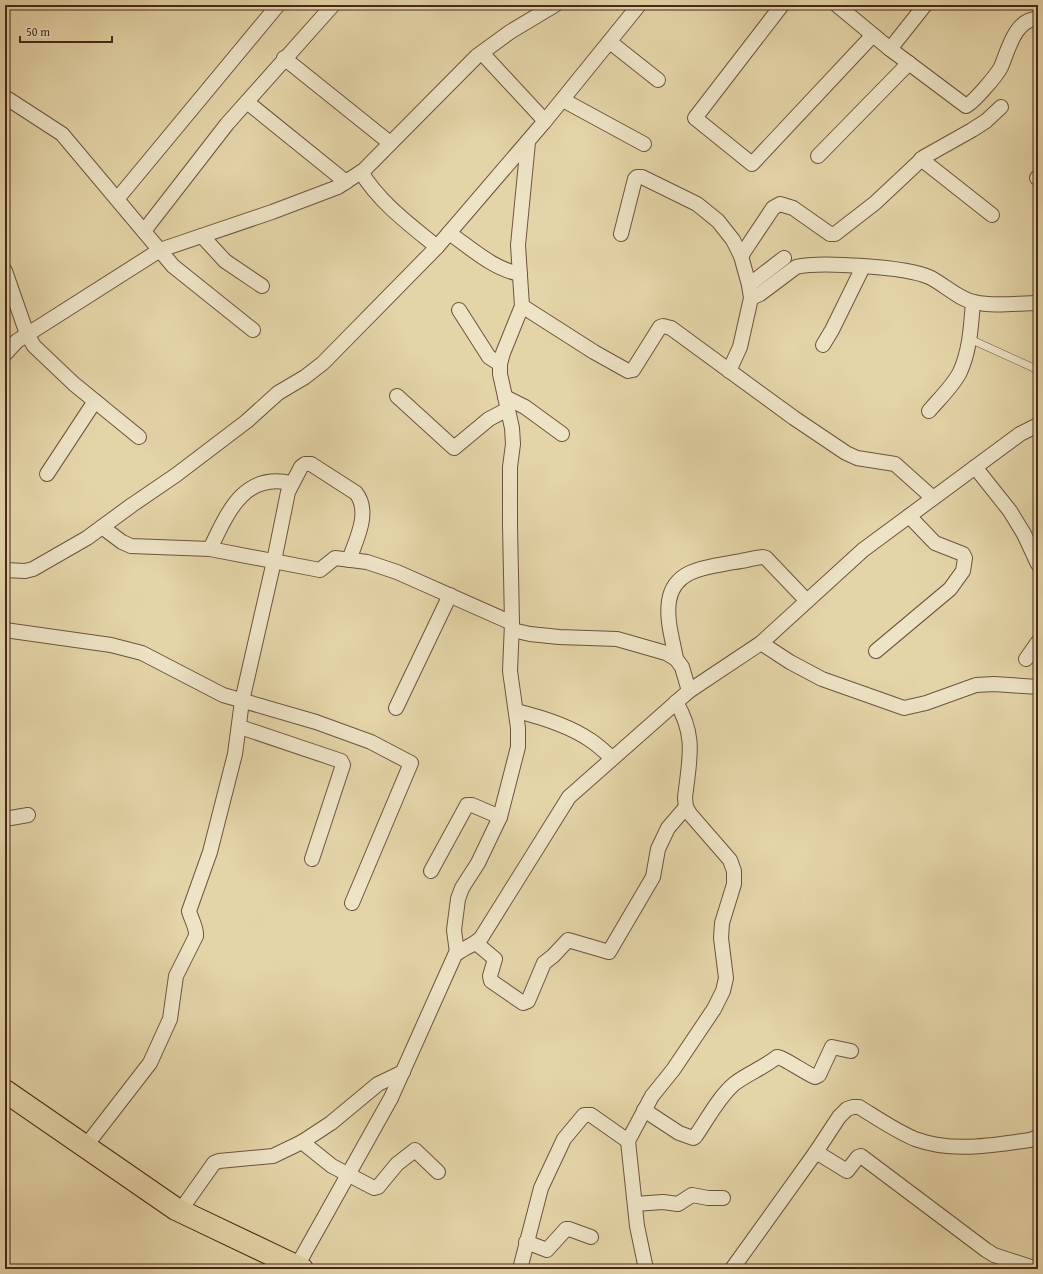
<svg xmlns="http://www.w3.org/2000/svg" width="1043" height="1274" font-family="'Gentium Book Plus',serif">
<style>
.lines{fill:none;stroke-linecap:round;stroke-linejoin:round}
.lane-casing{stroke:#6e533f;stroke-width:8}
.street-casing{stroke:#6e533f;stroke-width:16}
.primary-casing{stroke:#47281c;stroke-width:24}
.lane{stroke:#ede4c6;stroke-width:7}
.street{stroke:#ede4c6;stroke-width:14}
.primary{stroke:#e4d5a8;stroke-width:22}
</style>
<rect width="100%" height="100%" fill="#e4d5a8"/>
<filter id="stains"><feTurbulence type="fractalNoise" baseFrequency=".005" numOctaves="4"/><feColorMatrix values="0 0 0 0 .2 0 0 0 0 .09 0 0 0 0 .02 0 0 0 .5 -.17"/></filter>
<radialGradient id="worn" r=".72"><stop offset=".6" stop-color="#630" stop-opacity="0"/><stop offset="1" stop-color="#630" stop-opacity=".3"/></radialGradient>
<g class="lines">
<g class="lane-casing">
<path id="lane" d="M970,339L1038,370"/>
</g>
<g class="street-casing">
<g id="street">
<path d="M782,5L695,118L752,164L873,35"/>
<path d="M837,5L890,49L966,106C974,102 997,75 1001,67C1008,51 1015,18 1038,19"/>
<path d="M610,42L658,80"/>
<path d="M890,49L925,5"/>
<path d="M482,53L545,121"/>
<path d="M284,58L390,143"/>
<path d="M5,97L62,134L173,266L253,330"/>
<path d="M563,100L644,144"/>
<path d="M247,102L346,182"/>
<path d="M818,156L909,63"/>
<path d="M921,159L992,215"/>
<path d="M361,172C380,203 409,224 437,247"/>
<path d="M1037,178L1038,177"/>
<path d="M118,198L278,5"/>
<path d="M144,231L227,124L333,5"/>
<path d="M449,233C471,248 493,269 520,274"/>
<path d="M621,234L635,179L637,177H642L697,204L718,221L733,240L741,256L749,285L751,298L740,347L729,371"/>
<path d="M202,236L225,261L262,286"/>
<path d="M741,256L773,208L780,204L793,208L830,234H835L875,203L924,157L972,130L986,121L1001,107"/>
<path d="M5,271L27,334L34,346L74,384L139,437"/>
<path d="M749,285L784,258"/>
<path d="M751,298L760,294L796,267C820,261 907,267 929,277C944,284 958,299 974,302C994,307 1018,303 1038,303"/>
<path d="M522,306L594,352L628,371L633,370L660,327L663,326L671,328L794,418L846,453L857,458L895,464L933,498"/>
<path d="M459,310L489,357L500,364"/>
<path d="M823,345L832,330L863,267"/>
<path d="M5,354L17,341L160,250L272,212L338,187L364,170L477,56L510,32L555,5"/>
<path d="M397,396L454,448L489,419L508,409"/>
<path d="M505,397L525,407L562,434"/>
<path d="M929,411C939,399 953,386 960,372C970,350 971,326 973,302"/>
<path d="M975,467L1010,511L1024,534L1038,564"/>
<path d="M47,474L95,401"/>
<path d="M102,527L122,542L131,546L210,549L320,570L335,558L367,562L397,572L512,623"/>
<path d="M210,549C227,514 243,472 291,483"/>
<path d="M5,570L25,571L33,569L87,538L132,505L176,475L247,421L278,393L305,377L323,363L437,247L545,121L639,5"/>
<path d="M5,630L111,645L142,653L223,695L316,722L371,742L411,763L352,903"/>
<path d="M512,630L530,634L559,637L617,639L666,653L676,659L682,667L689,691"/>
<path d="M761,643L790,662L822,679L904,708L926,703L976,685L994,684L1038,687"/>
<path d="M876,651L950,589L963,571L965,558L963,554L935,543L909,516"/>
<path d="M676,659C673,641 666,620 669,601C674,568 709,567 735,562C744,561 753,558 763,557L766,558L807,601"/>
<path d="M1026,659L1038,642"/>
<path d="M396,708L450,595"/>
<path d="M516,711C541,717 568,725 590,740C598,745 605,752 612,758"/>
<path d="M240,727L341,761L343,765L312,859"/>
<path d="M5,819L28,815"/>
<path d="M431,871L467,805H472L500,817"/>
<path d="M476,943L495,959L490,976L491,981L523,1003L528,1001L544,963L553,956L568,940L609,952L653,877L658,849L668,828L686,807"/>
<path d="M457,953L454,930L458,899L462,888L478,863L500,817L518,747V728L510,671L512,623L510,525V467L513,444L512,428L500,374V364L503,353L522,306L518,245L528,142"/>
<path d="M644,1110L679,1133L693,1138L695,1137C707,1120 718,1098 734,1084C747,1074 763,1068 777,1057C781,1056 807,1074 815,1077L819,1075L832,1047L851,1051"/>
<path d="M302,1142L332,1166L374,1188L378,1187L397,1164L415,1150L438,1172"/>
<path d="M85,1147L150,1063L170,1019L176,976L196,936C197,928 191,919 189,911L210,852L235,754L242,701L274,561L288,492L301,467L305,464H311L356,493C371,512 356,540 349,560"/>
<path d="M816,1152L847,1171L858,1157L861,1156L986,1250L994,1255L1037,1269"/>
<path d="M635,1204L663,1202L678,1204L692,1195L708,1198H723"/>
<path d="M180,1211L214,1163L219,1161L273,1156L302,1142L331,1123L378,1084L403,1072"/>
<path d="M526,1242L547,1250L566,1229H569L591,1237"/>
<path d="M297,1266L391,1098L455,955C463,948 473,946 481,938L569,797L689,691L761,643L863,550L1020,434L1038,425"/>
<path d="M520,1269L541,1188L564,1139L584,1115H591L628,1141"/>
<path d="M646,1269L637,1226L628,1141L652,1096L673,1070L714,1009L723,991L726,978L721,938L722,923L734,884V871L730,860L690,814L686,807L685,798C689,760 697,737 676,702"/>
<path d="M732,1269L816,1152L839,1117L847,1109L853,1107H859C877,1118 896,1131 915,1139C953,1153 992,1145 1030,1140L1038,1137"/>
</g>
</g>
<g class="primary-casing">
<path id="primary" d="M5,1091L176,1209L302,1269"/>
</g>
<use href="#lane" class="lane"/>
<use href="#street" class="street"/>
<use href="#primary" class="primary"/>
</g>
<rect width="1043" height="1274" fill="none" stroke="#e4d5a8" stroke-width="20"/>
<rect x="6" y="6" width="1031" height="1262" fill="none" stroke="#47281c" stroke-width="2"/>
<rect x="10" y="10" width="1023" height="1254" fill="none" stroke="#47281c"/>
<path d="M20 36v6h92v-6" fill="none" stroke="#47281c" stroke-width="2"/>
<text x="26" y="36" font-size="12" fill="#47281c" stroke="#ede4c6" stroke-width="3" paint-order="stroke">50 m</text>
<rect width="100%" height="100%" filter="url(#stains)"/>
<rect width="100%" height="100%" fill="url(#worn)"/>
</svg>
